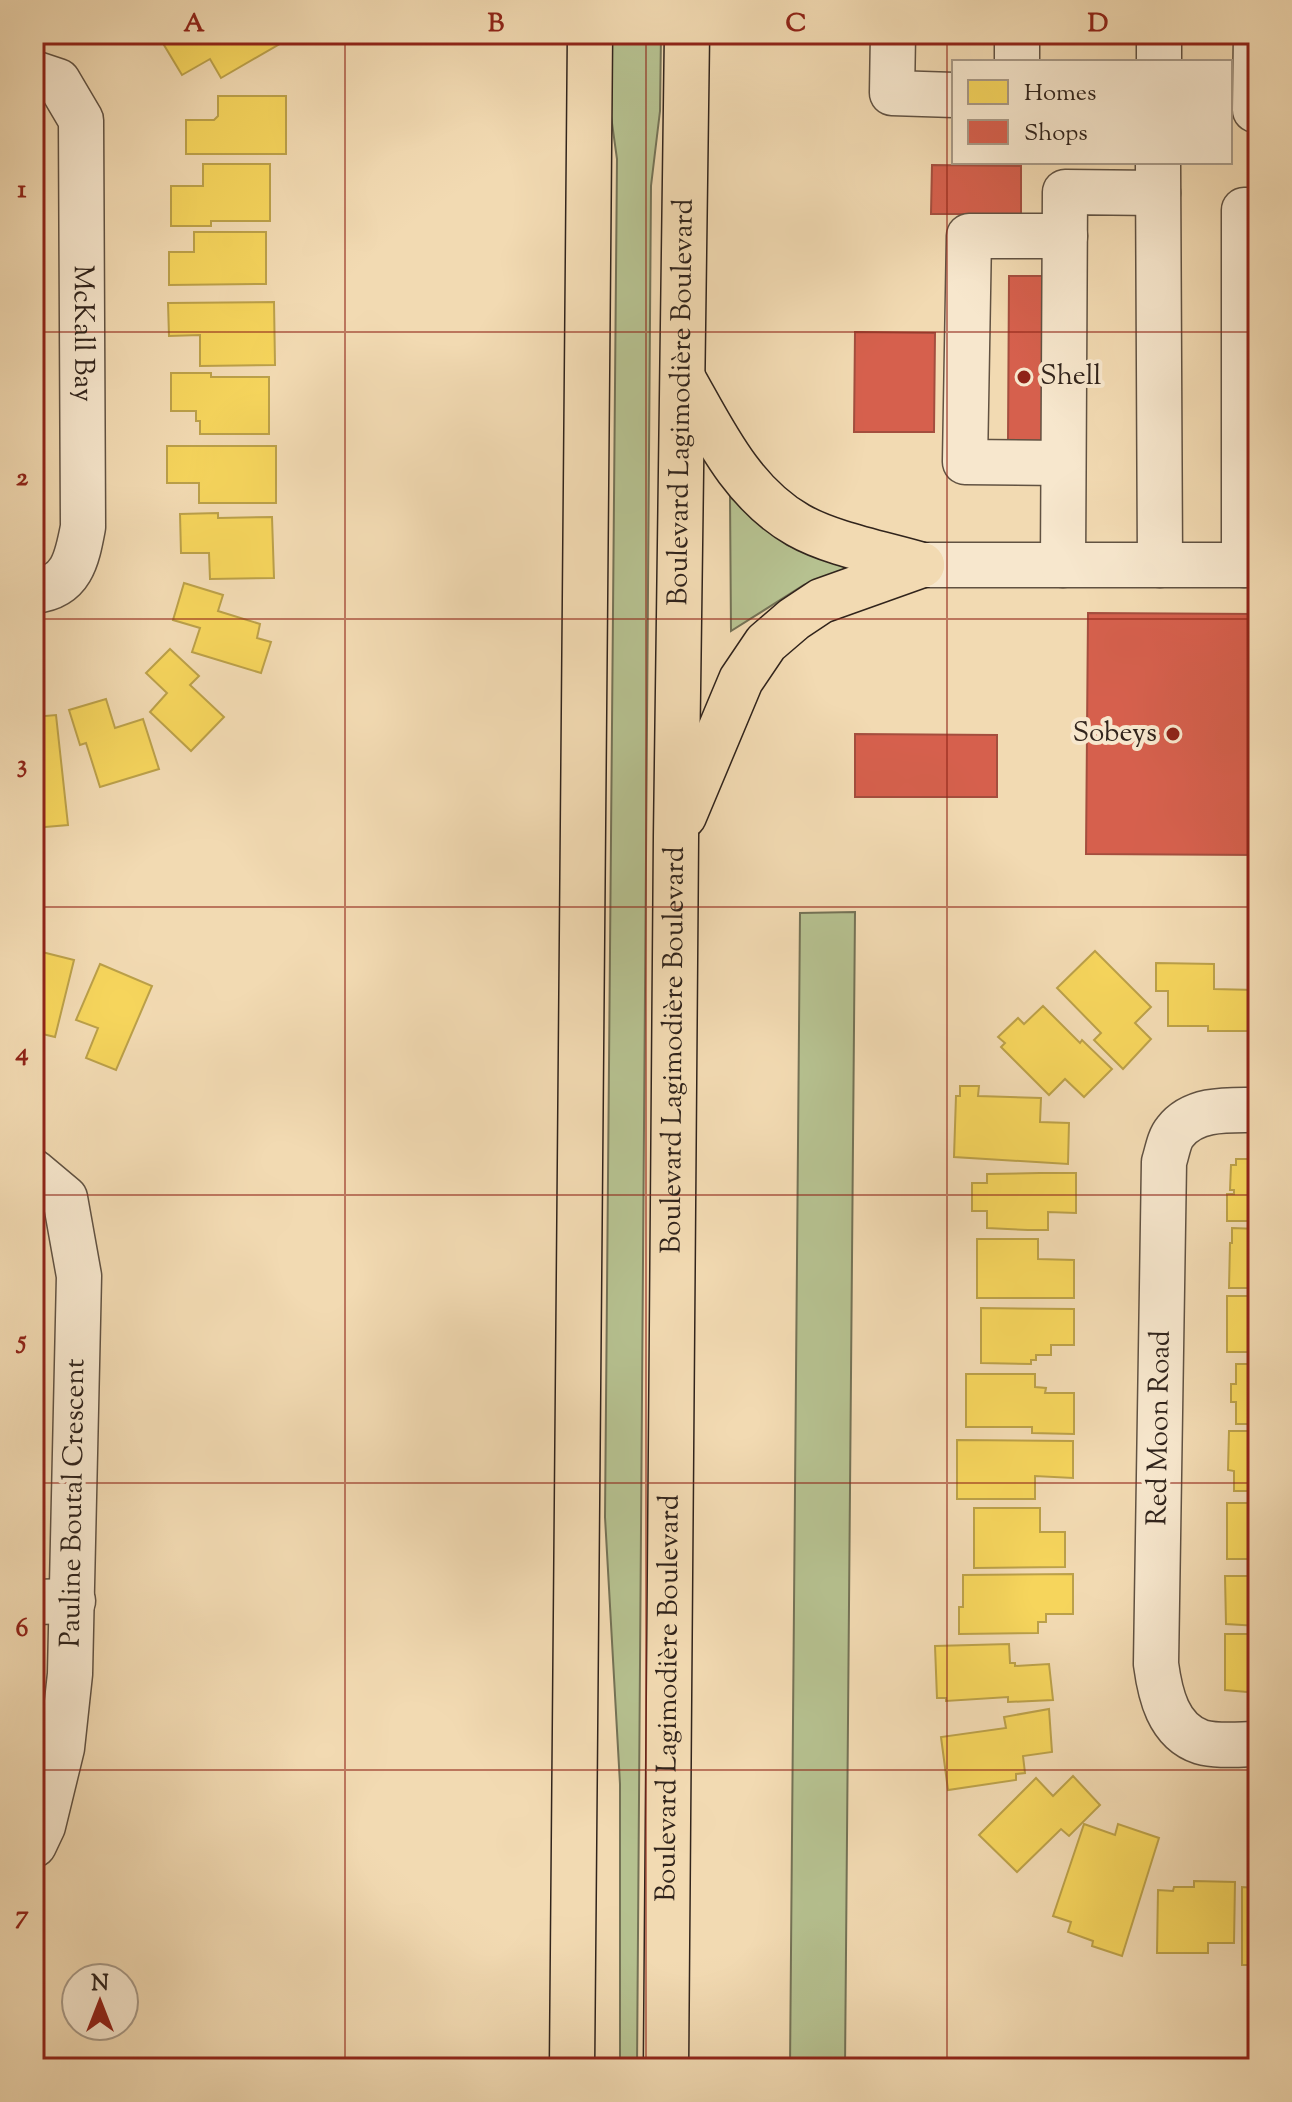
<svg xmlns="http://www.w3.org/2000/svg" width="1292" height="2102" font-family="'Sorts Mill Goudy',serif">
<style>
.green{fill:#b6c190;stroke:#747256;stroke-width:2}
.homes{fill:#f6d55c;stroke:#bba049;stroke-width:2}
.shops{fill:#d6604d;stroke:#a44e3e;stroke-width:2}
.lines{fill:none;stroke-linecap:round;stroke-linejoin:round}
.minor-casing{stroke:#615242;stroke-width:47}
.major-casing{stroke:#31241c;stroke-width:47}
.minor{stroke:#f7e7cd;stroke-width:44}
.major{stroke:#f2dab2;stroke-width:44}
.grid{fill:none;stroke:#8f2418;stroke-width:2;stroke-opacity:0.55}
.poi-dot{fill:#8f2418;stroke:#f7e7cd;stroke-width:3}
.labels{text-anchor:middle;dominant-baseline:central;stroke-width:8;stroke-linejoin:round;paint-order:stroke}
.street-label{font-size:28px;fill:#31241c;stroke:#f7e7cd}
.poi-label{font-size:28px;fill:#31241c;stroke:#f7e7cd;text-anchor:start}
.neatline{fill:none;stroke:#8f2418;stroke-width:3}
.grid-label{font-size:26px;text-anchor:middle;font-weight:bold;fill:#8f2418}
</style>
<rect width="100%" height="100%" fill="#f2dab2"/>
<filter id="stains"><feTurbulence type="fractalNoise" baseFrequency=".0025" numOctaves="4"/><feColorMatrix values="0 0 0 0 .2 0 0 0 0 .09 0 0 0 0 .02 0 0 0 .5 -.17"/></filter>
<radialGradient id="worn" r=".72"><stop offset=".6" stop-color="#630" stop-opacity="0"/><stop offset="1" stop-color="#630" stop-opacity=".3"/></radialGradient>
<g class="green">
<path d="M612,34H661L660,111L651,186L637,2068H620V1784L605,1517L617,159L611,116Z"/>
<path d="M730,497L788,545L825,559L855,565L804,585L731,631Z"/>
<path d="M855,912L845,2068H790L800,913Z"/>
</g>
<g class="homes">
<path d="M183,34H279L283,42L221,78L210,59L182,75L164,45Z"/>
<path d="M218,96H286V154H186V120H214L218,116Z"/>
<path d="M203,164H270V221H211V226H171V186H203Z"/>
<path d="M194,232H266V284L169,285V252H194Z"/>
<path d="M274,302L275,365L200,366V335L169,336L168,303Z"/>
<path d="M171,373H211V377H269V434H200V421H196V411H171Z"/>
<path d="M167,446H276V503H199V483H167Z"/>
<path d="M218,513V518L272,517L274,578L210,579L209,553H181L180,514Z"/>
<path d="M184,583L223,595L218,611L260,624L257,638L271,642L261,673L192,652L200,628L173,620Z"/>
<path d="M170,649L199,676L190,685L224,717L191,751L150,712L167,693L146,673Z"/>
<path d="M106,699L115,728L143,719L159,769L100,787L86,743L80,745L69,710Z"/>
<path d="M56,715L68,825L34,828V717Z"/>
<path d="M34,950L74,960L55,1037L34,1032Z"/>
<path d="M1095,951L1151,1007L1135,1023L1151,1039L1123,1069L1094,1040L1101,1033L1057,988Z"/>
<path d="M1156,963L1214,964V989L1255,990V1031H1208V1026H1168V991H1156Z"/>
<path d="M100,964L152,986L116,1070L86,1058L98,1028L76,1020Z"/>
<path d="M1043,1006L1080,1043L1082,1040L1112,1069L1084,1097L1065,1079L1049,1095L1001,1047L1005,1043L998,1037L1018,1018L1024,1024Z"/>
<path d="M960,1086H979L978,1096L1041,1098L1040,1122L1069,1123L1068,1164L954,1157L956,1096H960Z"/>
<path d="M1236,1159H1258V1221H1227V1194H1234V1190H1230L1231,1165H1236Z"/>
<path d="M1040,1173H1076V1213L1048,1212V1230H1028L987,1228V1211H972V1183H987V1174Z"/>
<path d="M1232,1228L1258,1229V1288H1229L1230,1243H1232Z"/>
<path d="M977,1239H1038V1259L1074,1260V1298H977Z"/>
<rect x="1227" y="1296" width="31" height="56"/>
<path d="M981,1308L1074,1309V1345H1051V1355H1036V1360H1031V1364L981,1363Z"/>
<path d="M1236,1364H1258V1424H1236V1402H1231V1384H1236Z"/>
<path d="M966,1374H1035V1387L1046,1388L1045,1393H1074V1434L1032,1433V1427H966Z"/>
<path d="M1229,1431H1258V1491H1234V1471L1228,1470Z"/>
<path d="M957,1440L1073,1441V1478L1035,1476V1499H957Z"/>
<rect x="1227" y="1503" width="31" height="56"/>
<path d="M974,1508H1040V1532H1065V1567L974,1568Z"/>
<path d="M1073,1574V1614H1046V1622H1038V1633L959,1634V1607H963V1575Z"/>
<path d="M1225,1576H1258V1626L1226,1624Z"/>
<path d="M1225,1634H1258V1693L1225,1690Z"/>
<path d="M1009,1644L1010,1663H1015V1666L1049,1664L1053,1700L1008,1702V1697L946,1701V1698H937L935,1646Z"/>
<path d="M1049,1709L1052,1752L1023,1756L1025,1773L1016,1774V1780L948,1790L941,1737L1006,1728L1004,1717Z"/>
<path d="M1073,1776L1100,1805L1069,1836L1061,1829L1017,1872L979,1835L1036,1778L1053,1796Z"/>
<path d="M1084,1824L1115,1835L1118,1824L1159,1838L1122,1956L1092,1946L1093,1941L1068,1932L1071,1922L1053,1916Z"/>
<path d="M1257,1879L1258,1965H1242V1887L1257,1888Z"/>
<path d="M1194,1881L1235,1882L1234,1943H1208V1953H1157L1158,1890L1173,1891L1174,1887H1194Z"/>
</g>
<g class="shops">
<path d="M932,165L1021,166V214H931Z"/>
<path d="M1009,276H1056L1054,442L1008,441Z"/>
<path d="M855,332L935,333L934,432H854Z"/>
<path d="M1088,613L1258,614V855L1086,854Z"/>
<path d="M855,734L997,735V797H855Z"/>
</g>
<g class="lines">
<g class="minor-casing">
<g id="minor">
<path d="M893,34L892,93L954,95"/>
<path d="M1017,62V34"/>
<path d="M1159,62V34"/>
<path id="s1" d="M34,73L58,81L81,120L83,527C77,559 72,587 34,591"/>
<path d="M1255,110L1256,34"/>
<path d="M1158,162L1160,565"/>
<path d="M1063,463L965,462L969,236H1065"/>
<path d="M922,565H1258"/>
<path d="M1063,565L1065,192L1158,193"/>
<path d="M1244,565V210H1258"/>
<path d="M1258,1110C1230,1110 1194,1107 1175,1132C1169,1139 1167,1153 1164,1162L1156,1664C1160,1694 1168,1731 1201,1742C1218,1747 1240,1744 1258,1744"/>
<path d="M34,1172L65,1198L79,1276L70,1674L62,1748L43,1826L34,1845"/>
<path d="M34,1602L73,1601"/>
</g>
</g>
<g class="major-casing">
<g id="major">
<path d="M684,380C714,433 742,493 798,525C831,544 885,554 922,565"/>
<path d="M684,816L741,680L766,643L794,619L821,601L922,565"/>
<path d="M572,2068L590,34"/>
<path id="s2" d="M666,2068L676,837L687,34"/>
</g>
</g>
<use href="#minor" class="minor"/>
<use href="#major" class="major"/>
</g>
<path class="grid" d="M345,34V2068M646,34V2068M947,34V2068M34,332H1258M34,619H1258M34,907H1258M34,1195H1258M34,1483H1258M34,1770H1258"/>
<g class="poi-dot">
<circle cx="1024" cy="377" r="8"/>
<circle cx="1173" cy="734" r="8"/>
</g>
<g class="labels">
<g class="street-label">
<text stroke="none"><textPath href="#s1" startOffset="284">McKall Bay</textPath></text>
<text stroke="none"><textPath href="#s2" startOffset="1666">Boulevard Lagimodière Boulevard</textPath></text>
<text stroke="none"><textPath href="#s2" startOffset="1018">Boulevard Lagimodière Boulevard</textPath></text>
<text transform="translate(1160 1428) rotate(-89)">Red Moon Road</text>
<text transform="translate(74 1503) rotate(-89)">Pauline Boutal Crescent</text>
<text stroke="none"><textPath href="#s2" startOffset="370">Boulevard Lagimodière Boulevard</textPath></text>
</g>
<g class="poi-label">
<text x="1040" y="377">Shell</text>
<text x="1157" y="734" text-anchor="end">Sobeys</text>
</g>
</g>
<rect width="1292" height="2102" fill="none" stroke="#f2dab2" stroke-width="88"/>
<rect x="952" y="60" width="280" height="104" fill="#f7e7cd" stroke="#a89986" stroke-width="2"/>
<rect x="968" y="80" width="40" height="24" fill="#f6d55c" stroke="#a89986" stroke-width="2"/>
<text x="1024" y="100" font-size="24" fill="#31241c">Homes</text>
<rect x="968" y="120" width="40" height="24" fill="#d6604d" stroke="#a89986" stroke-width="2"/>
<text x="1024" y="140" font-size="24" fill="#31241c">Shops</text>
<g transform="translate(100 2002)"><circle r="38" fill="#f7e7cd" stroke="#a89986" stroke-width="2"/>
<path d="M0-6L14 30L0 20L-14 30Z" fill="#8f2418"/>
<text y="-12" font-size="22" font-weight="bold" text-anchor="middle" fill="#31241c">N</text>
</g>
<rect x="44" y="44" width="1204" height="2014" class="neatline"/>
<g class="grid-label">
<text x="194" y="31">A</text>
<text x="496" y="31">B</text>
<text x="796" y="31">C</text>
<text x="1098" y="31">D</text>
<text x="22" y="197">1</text>
<text x="22" y="485">2</text>
<text x="22" y="772">3</text>
<text x="22" y="1060">4</text>
<text x="22" y="1348">5</text>
<text x="22" y="1636">6</text>
<text x="22" y="1923">7</text>
</g>
<rect width="100%" height="100%" filter="url(#stains)"/>
<rect width="100%" height="100%" fill="url(#worn)"/>
</svg>
